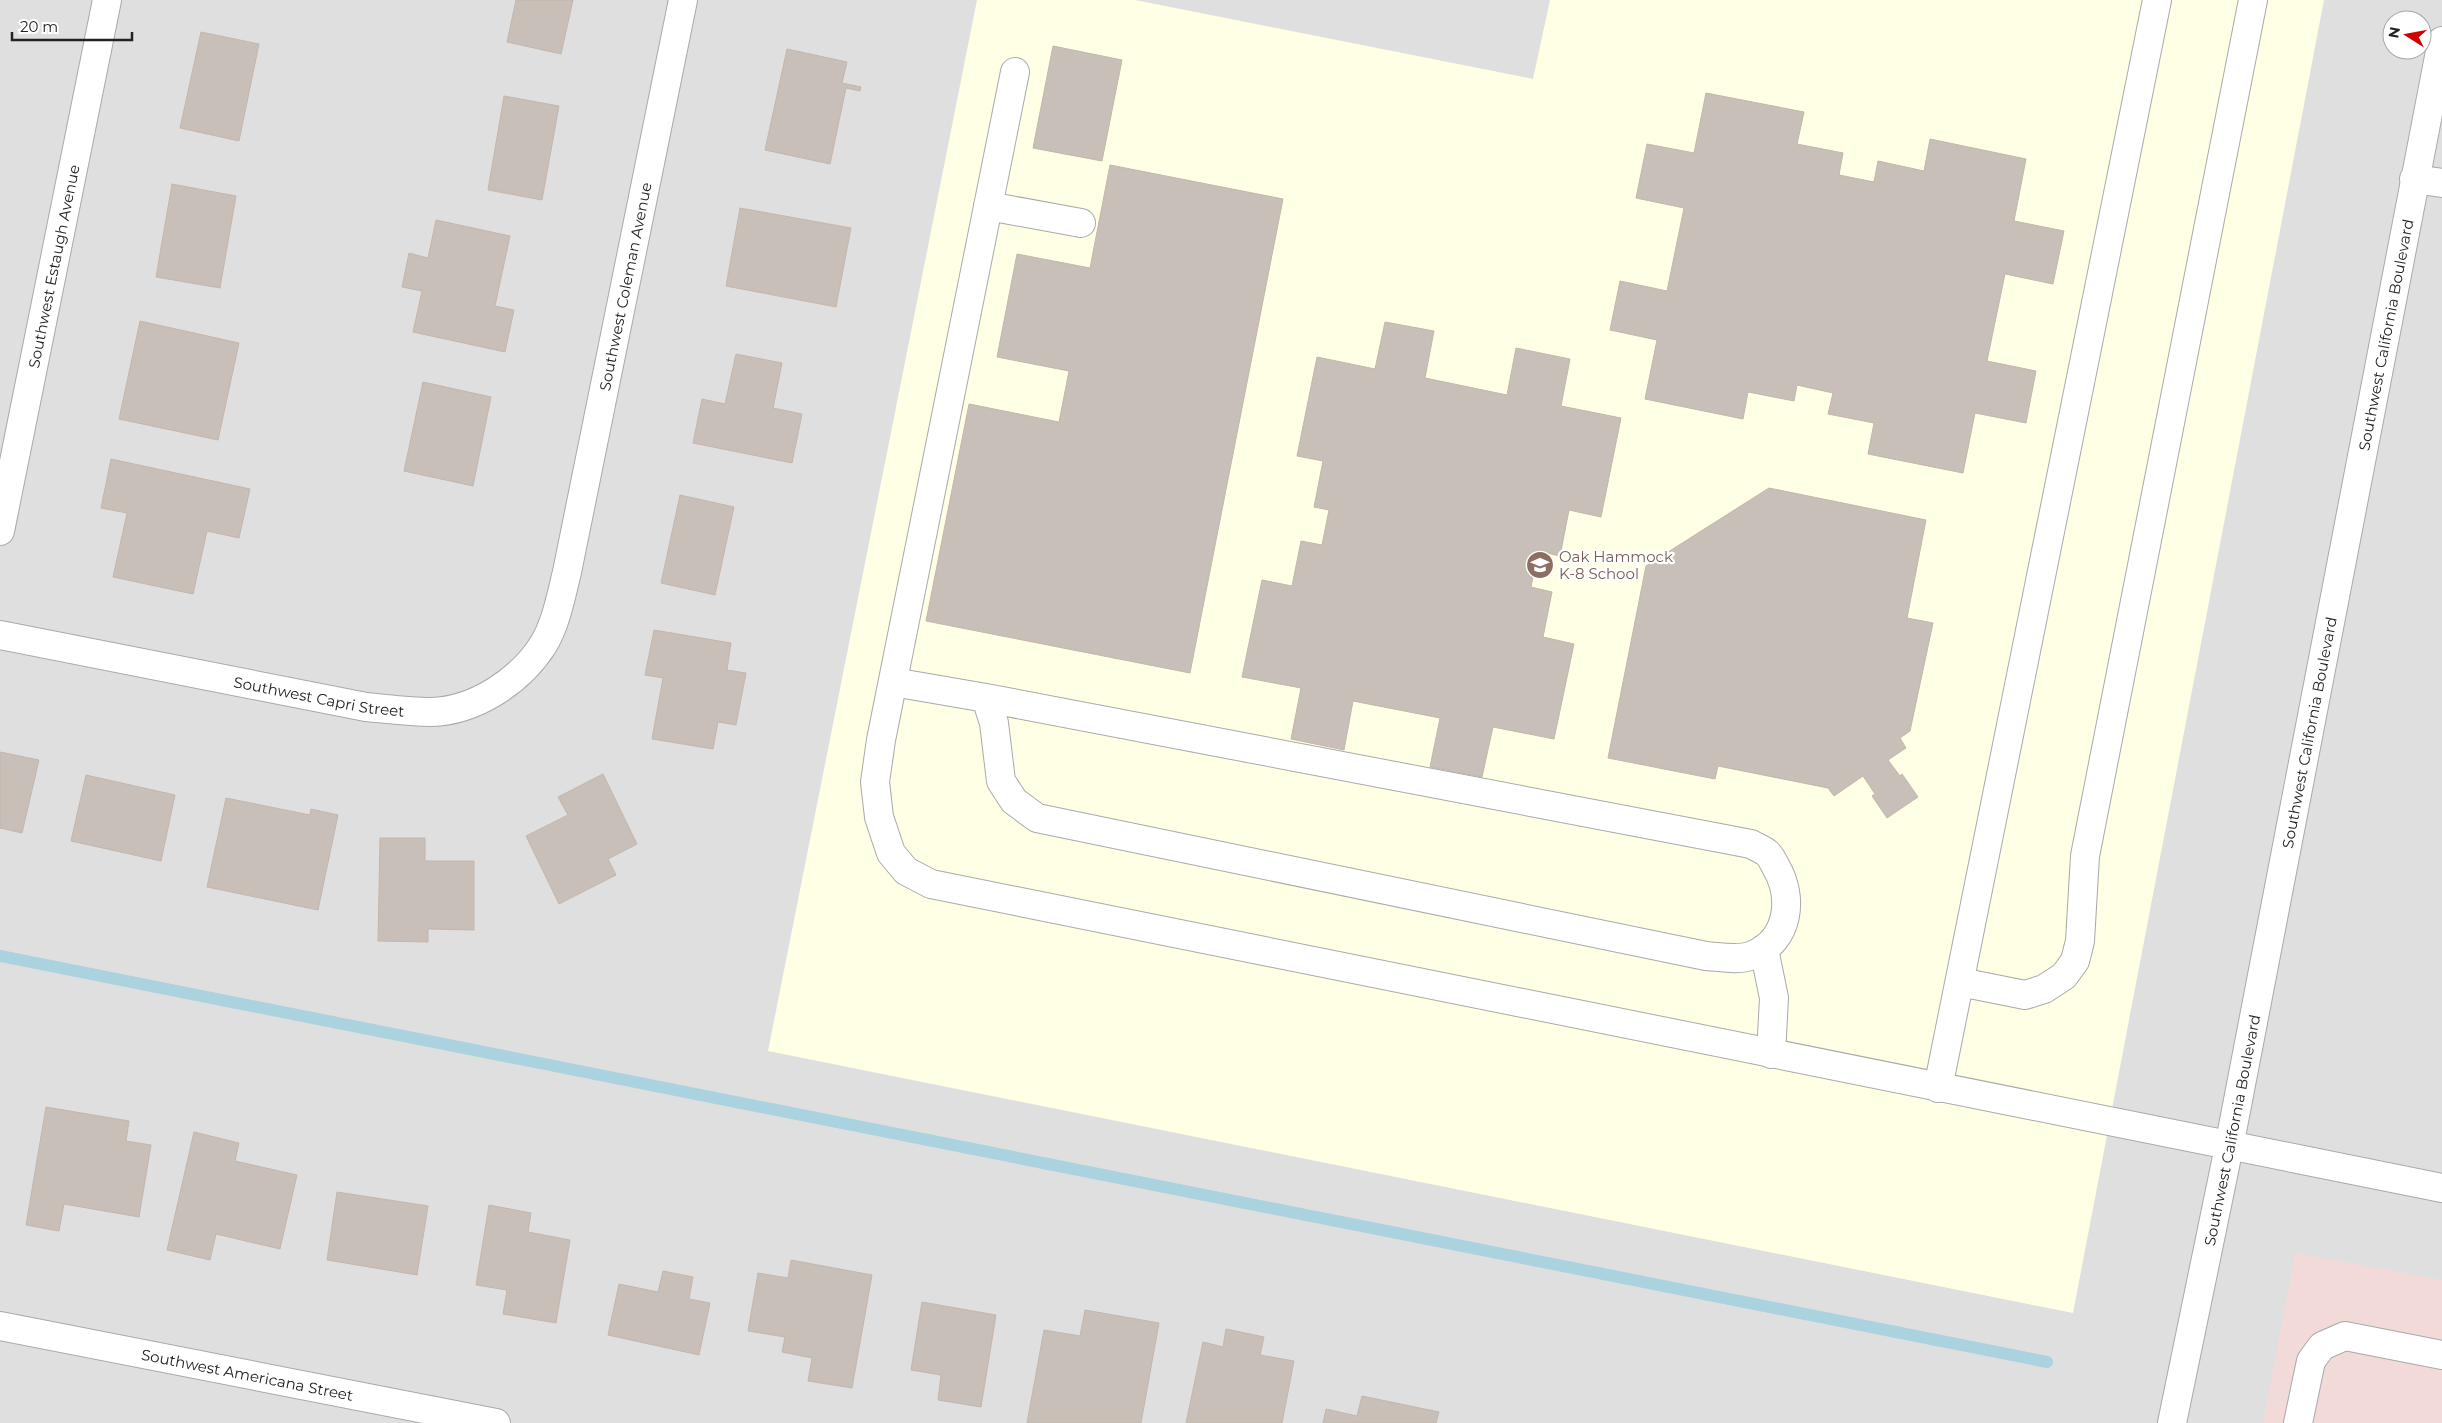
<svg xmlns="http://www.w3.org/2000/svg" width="2442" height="1423" font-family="Montserrat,sans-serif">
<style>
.residential{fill:#e0dfdf;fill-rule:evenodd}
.commercial{fill:#f2dad9}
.education{fill:#ffffe5}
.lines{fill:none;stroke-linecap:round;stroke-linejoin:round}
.stream{stroke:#aad3df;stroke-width:12}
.building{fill:#c7bfb8;stroke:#c4b6ab}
.minor-casing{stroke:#a9a9a9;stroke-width:30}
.minor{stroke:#fff;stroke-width:28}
.labels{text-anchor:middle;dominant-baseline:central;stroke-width:4.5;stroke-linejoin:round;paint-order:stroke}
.street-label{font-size:15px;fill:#222;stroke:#fff}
.education-label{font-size:15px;fill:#785e54;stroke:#fff;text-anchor:start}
</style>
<rect width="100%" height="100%" fill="#f2efe9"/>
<path class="residential" d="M0,0H2442V1423H0ZM2392,20H2422V50H2392Z"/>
<path class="commercial" d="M2295,1253L2442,1280V1423H2263Z"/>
<path class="education" d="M977,0H1135L1533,79L1550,0H2324L2073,1313L768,1051Z"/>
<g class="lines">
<path class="stream" d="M0,956L2047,1362"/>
</g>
<g class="building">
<path d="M516,0H573L561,54L507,42Z"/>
<path d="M201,32L259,44L239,141L180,128Z"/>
<path d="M1053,46L1122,60L1102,161L1033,148Z"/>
<path d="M787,49L847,62L842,83L861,87L860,91L846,88L830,164L765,150Z"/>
<path d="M1706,93L1804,112L1797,144L1843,153L1839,175L1874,182L1878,161L1924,171L1930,139L2026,159L2014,221L2064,231L2053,284L2005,274L1987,361L2036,371L2026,423L1975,413L1963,473L1868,454L1874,423L1828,414L1833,393L1797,385L1794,401L1748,392L1743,419L1645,399L1657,340L1610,330L1620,281L1667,291L1684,208L1636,198L1647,144L1694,153Z"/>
<path d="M504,96L559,106L542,200L488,190Z"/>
<path d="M1110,165L1283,199L1190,673L926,621L969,404L1059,422L1069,371L997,357L1017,254L1090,268Z"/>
<path d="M172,184L236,196L220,288L156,277Z"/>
<path d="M740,208L851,228L836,307L726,286Z"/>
<path d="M436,220L510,236L495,306L514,310L505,352L413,332L422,291L402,287L409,253L428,258Z"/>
<path d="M140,321L239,343L218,440L119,419Z"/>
<path d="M1385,322L1434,331L1425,378L1507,395L1516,348L1570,359L1561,406L1621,418L1601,517L1569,510L1560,556L1538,551L1531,587L1552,592L1543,637L1574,644L1554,739L1493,727L1482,777L1430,767L1440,718L1353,701L1344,750L1291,739L1301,688L1242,677L1262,580L1292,586L1301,541L1322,545L1329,510L1314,507L1323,461L1297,456L1317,357L1375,369Z"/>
<path d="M736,354L782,363L773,408L802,414L792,463L693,443L702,399L725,404Z"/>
<path d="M423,382L491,397L473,486L404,471Z"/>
<path d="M111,459L250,489L239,538L207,531L193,594L113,577L127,513L101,508Z"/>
<path d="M1769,488L1926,520L1907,618L1933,623L1910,731L1900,738L1906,748L1888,760L1900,776L1902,774L1918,797L1887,818L1872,796L1875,794L1863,776L1834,796L1828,788L1718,766L1715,779L1608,758L1646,566Z"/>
<path d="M680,495L734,507L715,595L661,583Z"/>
<path d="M654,630L731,643L727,670L746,673L736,725L718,722L713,749L652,739L663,678L645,675Z"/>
<path d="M0,752L39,760L22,833L0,828Z"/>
<path d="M603,774L637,844L608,859L616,875L559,904L526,836L568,815L558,797Z"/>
<path d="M86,775L175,795L161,861L71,841Z"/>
<path d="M226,798L310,815L311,809L338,815L318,910L207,887Z"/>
<path d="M380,838H425V861H474V930L428,929V942L378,941Z"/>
<path d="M46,1107L129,1121L126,1141L151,1145L139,1217L64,1204L59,1231L26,1225Z"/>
<path d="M194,1132L239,1143L235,1161L297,1175L280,1249L216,1234L210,1260L167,1250Z"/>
<path d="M337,1192L428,1206L417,1275L327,1260Z"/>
<path d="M489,1205L531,1213L528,1232L570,1240L556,1323L503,1314L507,1290L476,1285Z"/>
<path d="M791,1260L872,1275L852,1388L808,1381L812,1358L782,1352L785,1337L748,1331L758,1273L788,1278Z"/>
<path d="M663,1271L693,1277L689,1299L710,1303L699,1355L608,1335L619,1284L658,1292Z"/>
<path d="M922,1302L996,1315L981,1407L938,1400L941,1375L911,1370Z"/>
<path d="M1085,1310L1159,1323L1141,1423H1027L1044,1330L1080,1336Z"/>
<path d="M1226,1329L1264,1337L1260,1355L1294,1361L1282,1423H1186L1203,1342L1223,1347Z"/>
<path d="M1362,1396L1439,1412L1436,1423H1323L1326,1409L1357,1416Z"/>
</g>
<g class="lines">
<g class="minor-casing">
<g id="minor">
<path d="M1015,72L881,740L875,782L879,817L891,853L906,871L931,884L2442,1188"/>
<path d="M2414,179L2442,183"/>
<path d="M988,206L1081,223"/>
<path id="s1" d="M0,531L107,0"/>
<path id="s2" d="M0,635L366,707C388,709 410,712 431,712C475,711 520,681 543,645C556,624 561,596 567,572L683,0"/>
<path d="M893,682L986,698L1751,844C1756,847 1764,850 1768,854C1771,857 1774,863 1776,867C1794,898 1789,940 1753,955C1739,961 1721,957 1706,956L1037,818L1014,801L1001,781L994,723L986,698"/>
<path d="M1764,949L1774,998L1771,1054"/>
<path d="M1960,982L2025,995L2044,989L2064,976L2075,961L2080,941L2085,856L2253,0"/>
<path d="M1938,1088L2157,0"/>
<path id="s3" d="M0,1326L496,1423"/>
<path id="s4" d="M2172,1423L2229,1147L2442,41"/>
<path d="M2298,1423L2311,1361L2322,1346L2345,1336L2442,1355"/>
</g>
</g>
<use href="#minor" class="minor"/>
</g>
<defs>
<g id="school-disc" transform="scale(1.4375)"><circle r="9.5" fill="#8d6e63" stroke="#fff"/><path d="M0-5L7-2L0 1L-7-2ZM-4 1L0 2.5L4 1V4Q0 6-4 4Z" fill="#fff"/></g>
</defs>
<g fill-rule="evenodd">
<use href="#school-disc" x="1540" y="565"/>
</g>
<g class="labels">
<g class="street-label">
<text stroke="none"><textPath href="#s1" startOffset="270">Southwest Estaugh Avenue</textPath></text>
<text stroke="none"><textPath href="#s2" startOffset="942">Southwest Coleman Avenue</textPath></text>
<text stroke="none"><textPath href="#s4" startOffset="1109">Southwest California Boulevard</textPath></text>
<text stroke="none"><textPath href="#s2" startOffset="325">Southwest Capri Street</textPath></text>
<text stroke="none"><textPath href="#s4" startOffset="704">Southwest California Boulevard</textPath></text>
<text stroke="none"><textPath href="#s4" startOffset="299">Southwest California Boulevard</textPath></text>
<text stroke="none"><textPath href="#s3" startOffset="252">Southwest Americana Street</textPath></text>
</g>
<g class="education-label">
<text x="1559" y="556">Oak Hammock<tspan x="1559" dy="17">K-8 School</tspan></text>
</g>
</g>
<g transform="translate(2407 35) rotate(281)"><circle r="24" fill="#ffffff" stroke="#a7a7a7"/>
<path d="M0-4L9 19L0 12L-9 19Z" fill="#d40000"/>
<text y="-8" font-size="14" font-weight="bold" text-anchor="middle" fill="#222222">N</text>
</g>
<path d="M12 32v8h120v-8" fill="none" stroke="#222222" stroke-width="2.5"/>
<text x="20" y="32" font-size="15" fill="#222222" stroke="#ffffff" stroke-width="4" paint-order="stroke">20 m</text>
</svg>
